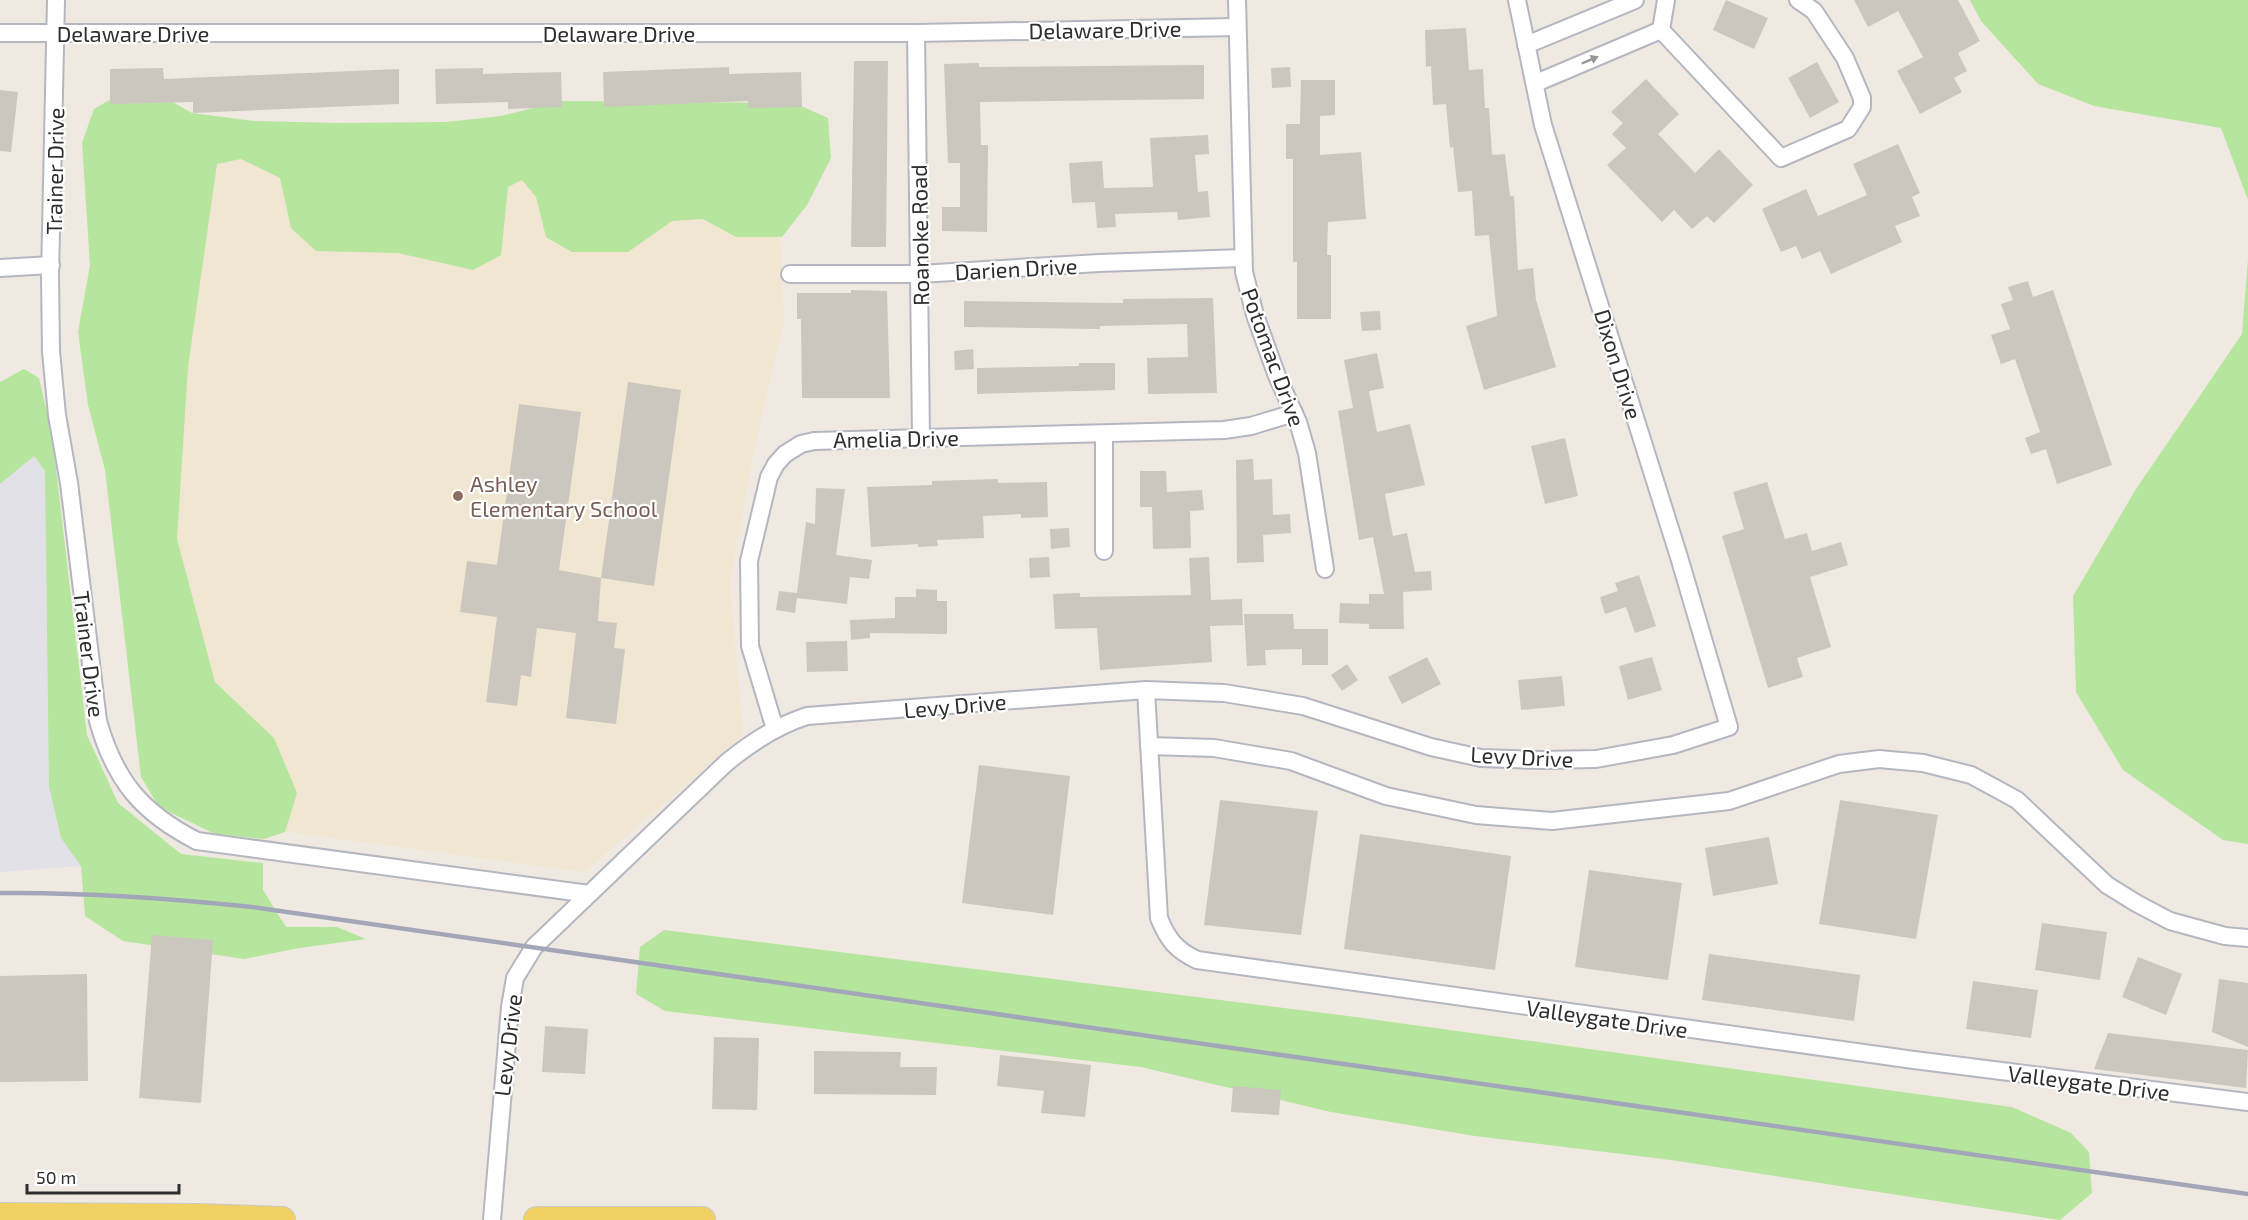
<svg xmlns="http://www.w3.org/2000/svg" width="2248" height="1220" font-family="'Exo 2',sans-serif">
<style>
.industrial{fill:#e3e1e8}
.education{fill:#f0e6d1}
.green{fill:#b6e59e}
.building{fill:#cbc7bf}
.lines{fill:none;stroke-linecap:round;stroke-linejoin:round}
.minor-casing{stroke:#b4b7c1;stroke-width:20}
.primary-casing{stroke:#c9c9c9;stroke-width:28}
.minor{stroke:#fff;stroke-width:16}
.primary{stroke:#f2d163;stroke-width:26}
.rail{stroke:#a3a6b8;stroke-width:4.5}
.oneway{fill:#969696}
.education-dot{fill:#8d6e63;stroke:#fff;stroke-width:2}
.labels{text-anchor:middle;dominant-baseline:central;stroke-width:4.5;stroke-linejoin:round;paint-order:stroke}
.street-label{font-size:22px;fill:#2e2e2e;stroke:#fff}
.education-label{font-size:22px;fill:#785e54;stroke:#fff;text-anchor:start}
</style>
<rect width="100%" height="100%" fill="#efe9e1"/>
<path class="industrial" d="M39,378L81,866L0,872V413Z"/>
<path class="education" d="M241,159L777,166L784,320L752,459L730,585L743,735L584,872L259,828L167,532L191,194L216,164Z"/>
<g class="green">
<path d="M1970,0H2248V200L2221,128L2094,106L2038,84L1981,21Z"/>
<path d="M118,95L162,96L192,113L254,121L338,123L446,122L501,116L561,101L794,103L828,118L831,158L807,205L782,237H736L703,219L672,221L628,252H572L546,237L536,197L522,180L508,187L501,255L473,270L398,253L316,251L291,228L280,178L241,159L217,164L188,367L177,539L215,682L274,738L297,793L285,832L264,839L215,834L159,807L141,777L105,470L88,405L78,332L90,265L82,143L94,109Z"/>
<path d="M2248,259V844L2223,840L2123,770L2076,692L2073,596L2136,489L2242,334Z"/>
<path d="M24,369L39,378L52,434L87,735L118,803L181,854L263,863V890L286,927H337L366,939L299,948L244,959L123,941L85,916L81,866L61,838L49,786L45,471L34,456L0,484V382Z"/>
<path d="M664,930L1348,1016L2012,1107L2071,1133L2089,1152L2092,1193L2060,1220L1671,1160L1475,1136L1331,1112L1141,1067L665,1011L636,994L640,947Z"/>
</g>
<g class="building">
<path d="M1726,0L1768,18L1754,49L1713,30Z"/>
<path d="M1854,0H1958L1980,41L1958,53L1967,71L1954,78L1962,92L1920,114L1897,71L1923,57L1898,11L1868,27Z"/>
<path d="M1466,28L1469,70L1483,69L1485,108H1489L1492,155L1505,154L1510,196H1514L1518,270L1533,268L1536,300L1556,367L1484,390L1466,326L1497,316L1489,235L1475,236L1472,191L1458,192L1453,147L1450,148L1446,104L1433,105L1431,66L1426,67L1425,30Z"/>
<path d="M854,61H888L886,247H851Z"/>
<path d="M1817,62L1839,102L1810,118L1788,78Z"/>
<path d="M979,63V67L1204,65V99L980,102L981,145H988L987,232L942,231V207H960V163H948L944,64Z"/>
<path d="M729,67V74L801,72L802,107L748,108V101L604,107L603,72Z"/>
<path d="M1290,67L1291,87L1272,88L1271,68Z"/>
<path d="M163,68L164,79L399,69V104L193,113V102L110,104V69Z"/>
<path d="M483,68V74L561,72L562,107L508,109V102L436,104L435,69Z"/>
<path d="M1646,79L1679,114L1658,134L1695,173L1719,149L1753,185L1714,223L1707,216L1692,229L1674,210L1662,222L1607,165L1626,148L1612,134L1623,123L1611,112Z"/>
<path d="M1301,80H1335V115L1320,116V155L1361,152L1366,219L1328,222L1327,255H1331V319H1297V262H1293V159H1286V124H1300Z"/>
<path d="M0,90L18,92L11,152L0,151Z"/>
<path d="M1208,135L1209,154L1195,155L1198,192L1208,191L1210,217L1178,220L1177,212L1115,214L1116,227L1097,228L1095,202L1072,203L1069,163L1102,161L1104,188L1153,187L1150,138Z"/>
<path d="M1898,144L1920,193L1912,197L1920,216L1895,226L1902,242L1831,274L1820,251L1802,259L1796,246L1781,252L1762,209L1806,189L1818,216L1867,195L1853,164Z"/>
<path d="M2028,281L2033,297L2053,290L2112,465L2057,484L2046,449L2031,454L2025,438L2040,432L2015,359L2001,364L1991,335L2010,329L2001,304L2013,300L2008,287Z"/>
<path d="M851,290L887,291L890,398H802L801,319H797V293H851Z"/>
<path d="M1213,298L1217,393L1148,394L1147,358L1188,357L1187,324L1100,326V329L964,327V301L1123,303V299Z"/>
<path d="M1380,311L1381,330L1362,331L1360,312Z"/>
<path d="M973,349L974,369L955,370L954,351Z"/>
<path d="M1377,353L1384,388L1369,391L1377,432L1410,424L1425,485L1385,494L1393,536L1407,533L1415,572L1431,571L1432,590L1403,592L1404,629H1369V624L1339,623L1340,603L1369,604V594H1384L1373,537L1359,540L1338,411L1353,408L1344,360Z"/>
<path d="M1079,363H1115V390L977,394V368L1079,366Z"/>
<path d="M628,382L681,390L654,586L601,578Z"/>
<path d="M519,404L581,412L559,570L601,578L598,621L617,623L614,648L625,649L616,724L566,718L576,633L537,628L531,677L521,675L517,706L486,702L497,617L460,612L467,561L497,565Z"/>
<path d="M1565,438L1578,496L1545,504L1531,446Z"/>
<path d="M1253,459L1254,480L1272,479L1273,515L1290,514L1291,533L1263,535L1264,562L1237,563L1236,460Z"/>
<path d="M1140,471H1166L1167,492L1202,490L1204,510L1190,511L1191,548L1153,549L1152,507H1140Z"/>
<path d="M998,479V483L1047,482L1048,517L1021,518V514L983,516L984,538L937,540L938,546L918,547V544L871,547L867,487L932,485V481Z"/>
<path d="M1767,482L1785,539L1807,533L1812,551L1841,542L1848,565L1810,577L1831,647L1797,658L1803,677L1768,688L1722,536L1744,529L1733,492Z"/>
<path d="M816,488L845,489L836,555L872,560L869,579L850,577L847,604L797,598L795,613L776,610L779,591L797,593L806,522L815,524Z"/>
<path d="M1069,528L1070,547L1051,549L1050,529Z"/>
<path d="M1049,557L1050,577L1030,578L1029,558Z"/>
<path d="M1209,557L1211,600L1242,599L1243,625L1210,626L1212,662L1100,670L1097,628L1055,629L1053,594L1080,593V597L1191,595L1189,558Z"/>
<path d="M1639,575L1656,626L1635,633L1626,607L1605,614L1600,597L1618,591L1615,583Z"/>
<path d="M916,589L937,590V601H947V634L870,633V638L851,640L850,620L895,618V597H916Z"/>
<path d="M1244,614H1293L1294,629H1328V665H1302V649L1265,650L1266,665L1247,666Z"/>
<path d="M847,641L848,671L807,672L806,642Z"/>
<path d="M1427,657L1441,684L1402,704L1388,677Z"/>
<path d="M1652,657L1662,690L1628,700L1619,666Z"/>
<path d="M1347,664L1358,680L1342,691L1331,675Z"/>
<path d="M1562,676L1565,706L1521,710L1518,680Z"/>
<path d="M979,765L1070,776L1053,915L962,903Z"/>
<path d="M1220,800L1318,811L1301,935L1204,925Z"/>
<path d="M1840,800L1938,815L1916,939L1819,924Z"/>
<path d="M1360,834L1511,856L1495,970L1344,949Z"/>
<path d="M1769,837L1778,884L1713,896L1705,848Z"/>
<path d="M1589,870L1682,883L1668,980L1575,967Z"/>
<path d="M2042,923L2107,932L2100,980L2035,970Z"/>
<path d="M152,935L213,940L201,1103L139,1098Z"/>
<path d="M1709,954L1860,975L1854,1021L1702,1000Z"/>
<path d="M2138,957L2182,974L2166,1015L2122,997Z"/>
<path d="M87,974L88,1081L0,1082V976Z"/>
<path d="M2219,979L2248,983V1047L2212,1032Z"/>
<path d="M1973,981L2038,990L2031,1038L1966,1029Z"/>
<path d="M545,1026L588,1029L585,1074L542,1072Z"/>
<path d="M2108,1033L2248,1050L2246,1088L2094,1069Z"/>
<path d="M714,1037L759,1038L757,1110L712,1109Z"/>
<path d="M814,1051L901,1052L900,1067H937L936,1095L814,1094Z"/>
<path d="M1000,1055L1091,1065L1085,1117L1041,1113L1044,1091L997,1086Z"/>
<path d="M1233,1086L1281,1090L1279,1115L1231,1112Z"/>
</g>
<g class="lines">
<g class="minor-casing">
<g id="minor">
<path d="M56,0L50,277L51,351L57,415L69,483L98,721C115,781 142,813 197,841L589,894"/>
<path d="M1237,0L1244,272L1255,315L1277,376L1298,422L1307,453L1325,569"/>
<path d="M1666,0L1661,30L1781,158L1848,129L1862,107V98L1845,58L1814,11L1798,0"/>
<path d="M0,33H916L1237,27"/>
<path d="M916,33L921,437"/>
<path d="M1526,45L1635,0"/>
<path d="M1536,83L1661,30"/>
<path d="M0,268L51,265"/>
<path d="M790,274H920L1099,263L1243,258"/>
<path d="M1104,434V551"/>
<path d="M1146,690L1159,918C1168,940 1176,950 1197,960L1914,1060L2248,1102"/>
<path d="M775,729L750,646L749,561L769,477L776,464L785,454L801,444L814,441L1224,430L1251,426L1294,413"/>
<path d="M1149,746L1214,748L1291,761L1386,796L1476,815L1552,821L1729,801L1839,764L1879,759L1923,763L1971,775L2017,800L2107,885L2136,903L2170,921L2225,936L2248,938"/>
<path d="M492,1220L510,1007L515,978L534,947L725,764C750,743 776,726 807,716L1146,690L1224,693L1303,706L1431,747L1481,758L1541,760L1596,759L1673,745L1729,727L1679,557L1543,125L1517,0"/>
</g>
</g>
<g class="primary-casing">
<g id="primary">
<path d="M0,1216L199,1217L282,1220"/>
<path d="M537,1220H702"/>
</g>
</g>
<use href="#minor" class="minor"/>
<use href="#primary" class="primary"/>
<path class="rail" d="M0,893C85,892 167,898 252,907L2248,1194"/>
</g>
<defs><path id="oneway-solid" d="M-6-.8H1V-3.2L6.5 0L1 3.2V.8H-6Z" transform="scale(1.5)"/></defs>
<use class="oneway" href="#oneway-solid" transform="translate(1590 60) rotate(-23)"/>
<circle class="education-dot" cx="458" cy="496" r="6"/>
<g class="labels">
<g class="street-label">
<text transform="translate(1105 29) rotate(-1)">Delaware Drive</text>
<text x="133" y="33">Delaware Drive</text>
<text x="619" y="33">Delaware Drive</text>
<text transform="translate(54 171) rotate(-89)">Trainer Drive</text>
<text transform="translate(919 235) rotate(-91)">Roanoke Road</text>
<text transform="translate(1016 268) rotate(-3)">Darien Drive</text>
<text transform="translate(1274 357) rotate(70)">Potomac Drive</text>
<text transform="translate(1619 364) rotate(73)">Dixon Drive</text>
<text transform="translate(896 438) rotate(-1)">Amelia Drive</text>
<text transform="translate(90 654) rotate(83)">Trainer Drive</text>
<text transform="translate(955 705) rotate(-5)">Levy Drive</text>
<text transform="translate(1522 756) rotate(3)">Levy Drive</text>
<text transform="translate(1607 1018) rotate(8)">Valleygate Drive</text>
<text transform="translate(507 1045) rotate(-83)">Levy Drive</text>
<text transform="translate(2089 1082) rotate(7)">Valleygate Drive</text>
</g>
<g class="education-label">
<text x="470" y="483">Ashley<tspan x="470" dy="25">Elementary School</tspan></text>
</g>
</g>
<path d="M27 1184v9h152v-9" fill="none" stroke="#2e2e2e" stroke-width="3"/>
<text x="36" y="1184" font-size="18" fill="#2e2e2e" stroke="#ffffff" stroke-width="4.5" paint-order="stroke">50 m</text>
</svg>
